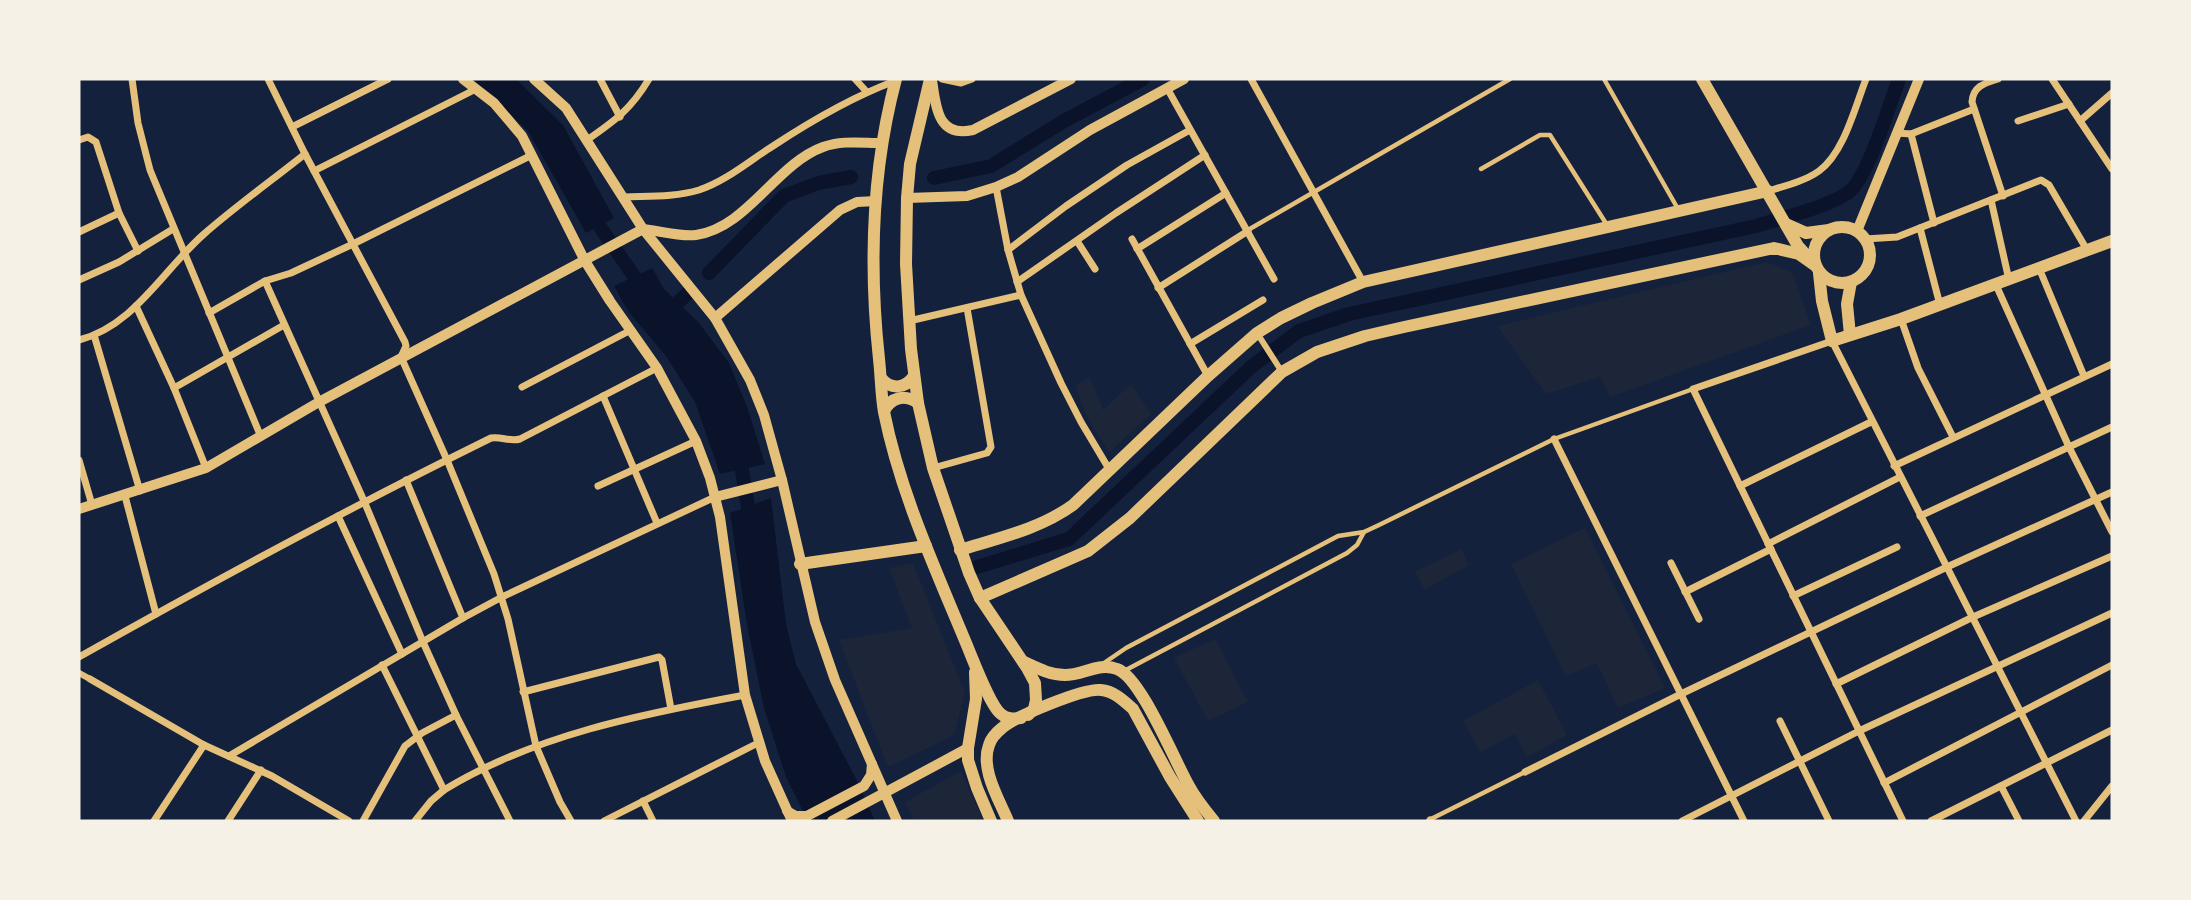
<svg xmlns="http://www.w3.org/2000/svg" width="2191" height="900" font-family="Karla,sans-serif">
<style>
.green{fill:#1d2539}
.water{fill:#0b132b}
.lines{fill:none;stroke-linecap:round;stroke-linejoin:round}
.canal{stroke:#0b132b;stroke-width:14}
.service{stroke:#e5c07b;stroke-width:4.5}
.pedestrian{stroke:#e5c07b;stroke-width:6}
.minor{stroke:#e5c07b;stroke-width:7}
.tertiary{stroke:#e5c07b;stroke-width:10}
.secondary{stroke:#e5c07b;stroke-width:12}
.primary{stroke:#e5c07b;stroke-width:12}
</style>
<rect width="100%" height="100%" fill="#14213d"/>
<g class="green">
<path d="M1767,262L1792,272L1811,325L1610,397L1600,377L1546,394L1497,326Z"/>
<path d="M1090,377L1103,410L1131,384L1151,414L1109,452L1089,421L1075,386Z"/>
<path d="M1585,528L1665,688L1618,708L1597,663L1566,676L1511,564Z"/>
<path d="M1461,549L1469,565L1425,590L1415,572Z"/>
<path d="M913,563L965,693L954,735L888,767L839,640L912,628L889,568Z"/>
<path d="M1215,639L1248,702L1208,721L1174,658Z"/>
<path d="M1538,680L1567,735L1527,757L1515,734L1480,752L1463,721Z"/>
<path d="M961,771L983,821H914L905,802Z"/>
</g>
<g class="water">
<path d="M473,79H516L563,125L614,218L586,233L528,131Z"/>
<path d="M652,268L664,289L699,323L729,363L747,407L765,464L720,474L695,402L666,356L628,311L614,286Z"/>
<path d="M771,498L786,624L796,664L856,779L875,821H808L786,777L764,708L747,625L730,513Z"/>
</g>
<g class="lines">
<g class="canal">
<path d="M934,178L991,166L1064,121L1143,79"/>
<path d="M589,211L645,292"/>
<path d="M709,273L784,196L818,183L851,177"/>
<path d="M663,316L688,293"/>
<path d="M739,454L751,523"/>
<path d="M977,567L1069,539L1251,367L1299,331L1349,314L1756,226C1778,219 1837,205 1852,189C1870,170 1889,106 1899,79"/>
</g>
<g class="service">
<path d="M1604,79L1678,209"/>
<path d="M1481,169L1540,135H1550L1607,225"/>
<path d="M1248,230L1510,79"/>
<path d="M1104,663L1126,648L1338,536L1364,532L1379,525L1554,439L1693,389"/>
<path d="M1124,671L1347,553L1357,545L1364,532"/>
<path d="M1431,819L1525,772"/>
</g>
<g class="pedestrian">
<path d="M1257,333L1282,372"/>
<path d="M79,673L90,679"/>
</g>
<g class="minor">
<path d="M132,79L138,123L150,170L261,437"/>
<path d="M268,79L305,154L405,342L406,346L401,357L447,460L494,574L508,619L536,746L560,802L571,821"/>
<path d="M600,79L620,117"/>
<path d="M855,79L866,91"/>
<path d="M942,79L961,83L972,79"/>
<path d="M1251,79L1363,282"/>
<path d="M1998,79C1985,83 1973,86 1972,102L2003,196"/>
<path d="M2052,79L2112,169"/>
<path d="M1167,88L1274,279"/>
<path d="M2018,121L2069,104"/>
<path d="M2080,121L2112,93"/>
<path d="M292,127L388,79"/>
<path d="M1897,133L1911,134L1974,109"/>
<path d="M1911,134L1934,223"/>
<path d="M79,140L88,137L96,142L119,213L138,251"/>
<path d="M587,140C616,120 631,109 649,79"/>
<path d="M314,171L476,89"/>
<path d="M996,187L1008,250L1021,295L1061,383L1081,422L1109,469"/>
<path d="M1768,191C1785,186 1805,181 1819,171C1844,153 1855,107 1866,79"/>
<path d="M625,197C649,196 676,197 699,190C726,181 749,161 773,146C811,121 852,97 895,81L893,79"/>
<path d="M1991,200L2009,280"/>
<path d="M1920,228L1940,305"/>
<path d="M79,232L119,213"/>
<path d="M1132,239L1208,376"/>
<path d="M1865,239L1897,237L2041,180L2049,185L2087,250"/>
<path d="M1077,241L1095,269"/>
<path d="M1137,249L1226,193"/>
<path d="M1008,250L1066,206L1127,165L1190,130"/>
<path d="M2039,268L2084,376"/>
<path d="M79,280L119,262L173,229"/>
<path d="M265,281L364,501L423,642L456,715L510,821"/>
<path d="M1017,282L1116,213L1205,155"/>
<path d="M1996,285L2069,447L2112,532"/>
<path d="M1158,288L1248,231"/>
<path d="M136,306L174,388L206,468"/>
<path d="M209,313L265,281L291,273L353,244L532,155"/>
<path d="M1901,319L1918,368L1953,437"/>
<path d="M909,321L1021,295"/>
<path d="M94,335L140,491"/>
<path d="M79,340C134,326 163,270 204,234C236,206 271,181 305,154"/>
<path d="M1190,344L1263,300"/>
<path d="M522,387L631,330"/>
<path d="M174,388L284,325"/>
<path d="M603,396L657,523"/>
<path d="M1554,439L1744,821"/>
<path d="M79,460L92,505"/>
<path d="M1894,466L2112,364"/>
<path d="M933,468L987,453L991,447L967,308"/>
<path d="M406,480L463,618"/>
<path d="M598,486L696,441"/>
<path d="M1740,486L1871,422"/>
<path d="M125,496L156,614"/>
<path d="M338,516L402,654"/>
<path d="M1920,516L2112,427"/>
<path d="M1768,544L1900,477"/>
<path d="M1671,563L1699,619"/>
<path d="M1685,592L1771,549"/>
<path d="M1793,596L1897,547"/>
<path d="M79,657C214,581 351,507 491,438C501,436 509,442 520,439L657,368"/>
<path d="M382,665L444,790"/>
<path d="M90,679L204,745L272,776L349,821"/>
<path d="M1836,684L1973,617L2112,556"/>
<path d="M523,692L659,657L662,660L671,709"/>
<path d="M1780,721L1829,821"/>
<path d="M229,756L463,618L502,597L715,497"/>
<path d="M1525,772L1681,694L1947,567L2112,492"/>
<path d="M1884,783L2112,665"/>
<path d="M2001,786L2019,821"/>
<path d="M643,801L653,821"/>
<path d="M1430,820L1431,821"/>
<path d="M154,821L204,745"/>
<path d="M228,821L261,770"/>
<path d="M363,821L405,746L422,733L456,715"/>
<path d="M415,821L431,801L444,790C534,735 642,714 745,695"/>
<path d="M604,821L758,743"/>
<path d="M1682,821L1859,731L2112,613"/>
<path d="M1903,821L1693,389L1832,341L2076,821"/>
<path d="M1931,821L2112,730"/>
<path d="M2084,821L2112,786"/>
</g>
<g class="tertiary">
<path d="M463,79L494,103L522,136L585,261L610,301L657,368L696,441L710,478L720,517L745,695L765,761L792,821"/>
<path d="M534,79L566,108L643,229L715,318L750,380L764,415L782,480L815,622L835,680L897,821"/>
<path d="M932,80C936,106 937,138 973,130L1071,79"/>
<path d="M907,198L967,196L996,187L1018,177L1090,130L1184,79"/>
<path d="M1857,231L1919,79"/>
<path d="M715,318L840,210L857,202L876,201"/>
<path d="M715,497L782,480"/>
<path d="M79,509L206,468L319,402L643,229C660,231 680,237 696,235C747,228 776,164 823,147C842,140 862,143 881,143"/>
<path d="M787,811L796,816H807L864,786L871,775L872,764"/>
<path d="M832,821L968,748"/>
</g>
<g class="secondary">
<path d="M1702,79L1798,246L1807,256"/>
<path d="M1786,224L1806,233L1829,230"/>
<circle cx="1842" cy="255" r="28"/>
<path d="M1819,273L1822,301L1832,341L1901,319L2112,241"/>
<path d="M1850,335L1847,304L1851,282"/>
<path d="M960,550C999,538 1040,529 1073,505L1208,376L1257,333L1281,318L1312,303L1363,282L1768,191"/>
<path d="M980,598L1088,551L1130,518L1282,372L1317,352L1365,336L1404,327L1774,248L1799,254L1816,266"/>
</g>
<g class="primary">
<path d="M896,79C872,169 869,266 879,359C881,377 881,395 884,412C900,492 935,568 966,643C972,657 990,706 1001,714C1007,719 1013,719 1021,718"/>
<path d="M930,79L910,164L907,198L906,264L911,349L918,403L933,468L969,573L980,598L1027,668L1035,683L1036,700L1034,709L1028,715"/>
<path d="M881,378C891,390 905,389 914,376"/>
<path d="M884,411C891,397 905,394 918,403"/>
<path d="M800,564L926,546"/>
<path d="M1024,662C1037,668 1050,675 1065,675C1083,675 1099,662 1117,669C1141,677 1175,762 1189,786C1196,799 1205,810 1214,821"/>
<path d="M975,672L976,699L968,748V760L977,788L991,821"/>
<path d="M1008,821C999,799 980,769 989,745C991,738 997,732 1002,728C1016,716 1084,688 1101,690C1114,691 1124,701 1133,709L1170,777L1198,821"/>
</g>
</g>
<rect width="2191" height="900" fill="none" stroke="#f6f1e7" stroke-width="161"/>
</svg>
